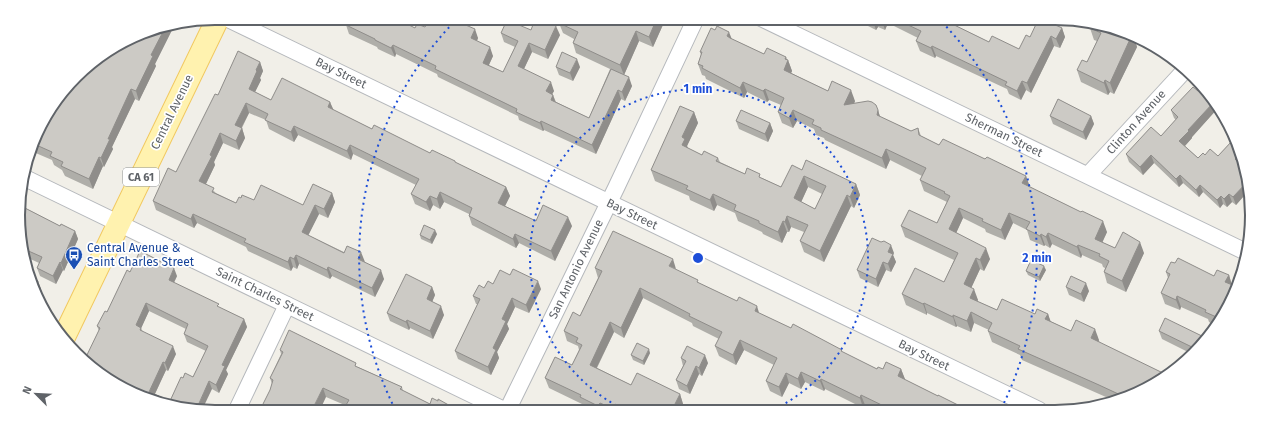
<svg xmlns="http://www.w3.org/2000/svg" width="1270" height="430" font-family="'Fira Sans',sans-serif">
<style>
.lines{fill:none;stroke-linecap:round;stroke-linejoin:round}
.minor-casing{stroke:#b5b8bc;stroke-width:18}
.primary-casing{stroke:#f2c960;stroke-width:24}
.minor{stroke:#fff;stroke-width:16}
.primary{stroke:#fff2af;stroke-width:22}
.wall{fill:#afaea9;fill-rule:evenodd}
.shaded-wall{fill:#8f8d8a}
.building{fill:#cccac5;stroke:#8f8d8a;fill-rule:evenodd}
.ring{fill:none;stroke:#1d4ed8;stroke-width:2;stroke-dasharray:2 4}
.labels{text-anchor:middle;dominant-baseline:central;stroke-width:3.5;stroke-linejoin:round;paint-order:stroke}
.shield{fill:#fff;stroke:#8f9295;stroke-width:1}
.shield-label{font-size:11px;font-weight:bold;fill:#5f6368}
.street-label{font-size:12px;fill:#5f6368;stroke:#fff}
.transit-label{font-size:12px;fill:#164399;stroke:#fff;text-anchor:start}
.rim{fill:none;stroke:#5f6368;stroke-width:2}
.centre{fill:#1d4ed8;stroke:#fff;stroke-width:2}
.ring-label{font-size:12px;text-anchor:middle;font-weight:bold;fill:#1d4ed8;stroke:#fff;stroke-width:3.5;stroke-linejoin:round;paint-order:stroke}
</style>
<rect width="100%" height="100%" fill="#f1efe8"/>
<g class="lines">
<g class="minor-casing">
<g id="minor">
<path d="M226,18L1039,410"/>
<path d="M761,18L1246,252"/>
<path d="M1088,175L1185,70"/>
<path d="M23,177L506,411"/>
<path d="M507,411L616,188L696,18"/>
<path d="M236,412L287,305"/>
</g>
</g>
<g class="primary-casing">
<path id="primary" d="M64,337L218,18"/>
</g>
<use href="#minor" class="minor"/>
<use href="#primary" class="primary"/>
</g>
<g class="wall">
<path d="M335,18H396V19L415,28L425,27L430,18H462L460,22L478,38L477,41L493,56L489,65L503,72L515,47L504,42L501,33L531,30L560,35L548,59L532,52L524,69L554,91L552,94L553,95L556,102L589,118L610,69L576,53L573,43L574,39L563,33L559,23L562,18H666L653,47L639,41L624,75L632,86L625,101L621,99L596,154L544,130L543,131L519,120L518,116L438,77L437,74L396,54L395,57L378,49L377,47L349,34L346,25L347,23Z"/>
<path d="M852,18H950L948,22L989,42L1019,49L1030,37L1062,28L1065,37L1060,48L1054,46L1031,93L1026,90L1021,100L1009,94L1007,89L936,56L935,58L920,51L916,41L918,38L888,23L885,30L878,27L876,30Z"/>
<path d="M174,26L155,64L156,66L139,101L135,99L112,147L113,149L104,167L103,166L93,189L65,176L62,170L54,165L52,160L31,151L38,128L64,99L140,33Z"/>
<path d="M1090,28L1136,44L1137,47L1114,94L1110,92L1108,95L1081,82L1077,70L1087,62L1097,41L1094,40Z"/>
<path d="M732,39L764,54L786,57L787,60H788L792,71L791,73L828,91L855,101L854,104L878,110L880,117L911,131L918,128L921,136L939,145L985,159L1026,176L1029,186L1107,232L1102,242L1115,248L1144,253L1126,292L1107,283L1104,272L1105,268L1103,267L1102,264L1082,255L1081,258L1052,244L1050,248L1045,245L1044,246L1030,240L1027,230L1013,223L1005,240L986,232L985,229L963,218L956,233L990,259L984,271L980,269L971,288L978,300L977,301L997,310L1035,314H1048L1050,321L1071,331L1099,340V341L1131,397L1115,401L1022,360L1020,355L992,342L988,331L989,330L974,323L971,332L957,326L956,327L927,313V315L906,305L902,294L944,282L954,260L905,237L901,226L937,223L947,202L924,191L920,180L922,176L890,160L886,169L825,140L824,138L816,135L814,129L797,121L793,128L782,123L778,112L781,105L769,100L767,102L747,92L744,98L706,79L705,76L702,75L698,64L701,55L700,52Z"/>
<path d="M260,62L263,71L260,78L261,80L255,92L271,100L330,102L333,110L372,129L430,153L456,163L506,187L510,196L505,206L536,221L572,226L555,261L519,243L516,248L472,225L469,216V214L444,202L440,209L433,205L430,211L415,204L411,194L416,185L353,154L351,160L298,135L294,142L269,129L266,120L249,113L242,128L245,138L239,150L223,143L214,162L215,165L206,184L216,193L236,203L241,198L254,200L303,205L332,193L335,202L328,218L319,214L308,235L365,262L384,279L375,297L332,276L330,279L299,264L297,269L293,267L291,271L248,251L246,247L197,223L194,228L156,210L153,201L176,172L218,95Z"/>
<path d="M556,67H580L573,81L559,75Z"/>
<path d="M1201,89L1225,116L1226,119L1218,108L1192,137V138L1185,146L1198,158L1205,155L1218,156L1231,142L1229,138L1232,135L1240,165L1243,167L1250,189L1236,205L1232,202L1227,207L1223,204L1220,208L1203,192L1199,197L1183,183L1179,187L1154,163L1143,175L1129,162L1126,154L1161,136L1176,120L1174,118L1171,110Z"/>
<path d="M694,112L698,123L687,146L688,149L702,155L718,158L720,162L745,174L762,178L781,187L802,170L856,184L860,195L854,208L851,206L824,262L804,252L800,241L804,232L791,227L789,232H787L782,243L763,234L762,232L738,221L735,213L717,205L714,211L690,200L689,196L655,181L651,170ZM808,187L822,194L815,209L801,202Z"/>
<path d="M1050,116H1091L1094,124L1086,140L1053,124Z"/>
<path d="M736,121L770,123L773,131L768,142L739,129Z"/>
<path d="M21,206L60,226L75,231L78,239L64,271L63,270L56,284L40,276L37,268L39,263L24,256Z"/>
<path d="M437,234L432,244L421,239L420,235Z"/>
<path d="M894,253L893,255L896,262L891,272L886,270L878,287L860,278L857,270Z"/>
<path d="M1175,263L1214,276L1229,275L1232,285L1235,286L1236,289L1225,314L1216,326L1209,322L1208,319L1181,307L1180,310L1165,304L1161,293L1168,278L1166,272Z"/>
<path d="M595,268L676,270L699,283L759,313L877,369H901L905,380L938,396L970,411H877L865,405L863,408L825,389L824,391L805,382L801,389L789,383L782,397L770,391L766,381L774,365L744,350L736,365L719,356L715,346L719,339L693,326L692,323L643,298L624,338L614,332L597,368L631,385L680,394L683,404L681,409L684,411H592L584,407L582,404L549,388L545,378L572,365L579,350L578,346L567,341L564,331L580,316L598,278Z"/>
<path d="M1046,270L1040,281L1028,275L1026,271Z"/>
<path d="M130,272L177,276L174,283L220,308L244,319L247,327L226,370L228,374L219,393L212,389L164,405L99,331L97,326L107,312ZM149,311L186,329L184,334L187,342L206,351L193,377L183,378L170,401L155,394L166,370L168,371L176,354L143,332L141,328Z"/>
<path d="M432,287L435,295L432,302L444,315L433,339L410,328L409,330L390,321L387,313Z"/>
<path d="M1066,287L1089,291L1084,302L1069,295Z"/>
<path d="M484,288L541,289L529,313L515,307L507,324L509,329L497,352L499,358L491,375L458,359L455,351L478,304H476L473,296Z"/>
<path d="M1159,331L1206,338L1192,354L1162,339Z"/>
<path d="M280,350L358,367L402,387L403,391L430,404L461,412H349L347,406L326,397L270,390L272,384L270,378L281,354Z"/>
<path d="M650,353L644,365L633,360L631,355Z"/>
<path d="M681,358L708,363L702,376L699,374L690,394L679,389L676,380L683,366Z"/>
</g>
<g class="shaded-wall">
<path d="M455,18H462L457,29L454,20Z"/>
<path d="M657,18H666L653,47L649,37Z"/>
<path d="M875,18L878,27L876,30L873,21Z"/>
<path d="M883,18H886L888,23L885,30L882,21Z"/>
<path d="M942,18H950L945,28L942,19Z"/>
<path d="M174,26L155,64L156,66L139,101L136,91L151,55L165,28Z"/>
<path d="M556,26L560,35L548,59L545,50Z"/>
<path d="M1062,28L1065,37L1060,48L1056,39Z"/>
<path d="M475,29L478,38L474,47L471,38Z"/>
<path d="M636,31L639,41L624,75L620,65Z"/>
<path d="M729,32L733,42L727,36Z"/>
<path d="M1051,36L1054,46L1031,93L1027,83Z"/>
<path d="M1131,37L1138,40L1136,44L1137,47L1114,94L1110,83Z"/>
<path d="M529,43L532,52L521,75L518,66Z"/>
<path d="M393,45L396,54L395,57L391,48Z"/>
<path d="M932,46L936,56L935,58L931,48Z"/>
<path d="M490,47L493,56L486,71L483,63Z"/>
<path d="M786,57L787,62L788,60L792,71L788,80L784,70L785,59Z"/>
<path d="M577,59L580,67L573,81L570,73Z"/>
<path d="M260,62L263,71L260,78L261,80L252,98L249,89L256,70Z"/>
<path d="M629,77L632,86L625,101L622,92Z"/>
<path d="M1105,80L1110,92L1108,95L1104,83Z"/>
<path d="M1022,81L1026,90L1021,100L1017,91Z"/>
<path d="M551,82L554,91L549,100L546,91Z"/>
<path d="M743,82L747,92L744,98L740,88Z"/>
<path d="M131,89L135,99L112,147L113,149L104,167L101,158L108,139Z"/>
<path d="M765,89L769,100L767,102L763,91Z"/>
<path d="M618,90L621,99L596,154L592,145Z"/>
<path d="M851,90L855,101L848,116L844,105Z"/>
<path d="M553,95L556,104L551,100Z"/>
<path d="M330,102L334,111L328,107Z"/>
<path d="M246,103L249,113L238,134L235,125Z"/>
<path d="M1213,103L1218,108L1192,137V138L1182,149L1179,141L1188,130Z"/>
<path d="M793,110L797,121L793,128L789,118Z"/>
<path d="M878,110L881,120L877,115Z"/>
<path d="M694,112L698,123L687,146L689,150L682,145V137Z"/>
<path d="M1091,116L1094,124L1086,140L1083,132Z"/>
<path d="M541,121L544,130L543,131L540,123Z"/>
<path d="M770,123L773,131L768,142L765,134Z"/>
<path d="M294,126L298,135L294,142L291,132Z"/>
<path d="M242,128L245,138L239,150L236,141Z"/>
<path d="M220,133L223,143L214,162L215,165L203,190L199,181L210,155Z"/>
<path d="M350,145L353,154L351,160L347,151Z"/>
<path d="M886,149L890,160L886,169L882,158Z"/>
<path d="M1151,155L1154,163L1143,175L1140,167Z"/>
<path d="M1239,156L1242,164L1237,167L1235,159Z"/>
<path d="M99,157L103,166L93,189L89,179Z"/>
<path d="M1180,175L1183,183L1179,187L1176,179Z"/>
<path d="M804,176L808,187L798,209L794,198Z"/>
<path d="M1026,176L1030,187L1022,183Z"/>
<path d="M1248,181L1250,189L1236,205L1233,197Z"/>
<path d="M856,184L860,195L854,208L850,197Z"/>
<path d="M1200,185L1203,192L1199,197L1196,190Z"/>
<path d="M506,187L510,196L502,212L498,203Z"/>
<path d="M440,192L444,202L440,209L437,199Z"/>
<path d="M332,193L335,202L328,218L324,209Z"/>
<path d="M713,194L717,205L714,211L710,200Z"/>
<path d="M1229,194L1232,202L1227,207L1224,199Z"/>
<path d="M847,195L851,206L824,262L820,251Z"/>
<path d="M430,196L433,205L430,211L426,202Z"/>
<path d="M1221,196L1223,204L1220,208L1217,200Z"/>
<path d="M315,205L319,214L305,242L302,232Z"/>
<path d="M959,208L963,218L953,240L949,229Z"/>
<path d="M1009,213L1013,223L1005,240L1001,230Z"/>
<path d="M193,214L197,223L194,228L191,219Z"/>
<path d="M787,216L791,227L789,232L785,222Z"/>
<path d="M568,217L572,226L555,261L551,251Z"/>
<path d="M783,221L787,232L782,243L778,232Z"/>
<path d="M1103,221L1107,232L1099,250L1095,239Z"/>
<path d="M435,230L437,234L432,244L430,240Z"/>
<path d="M75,231L78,239L64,271L61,263Z"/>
<path d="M1048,233L1052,244L1050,248L1046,237Z"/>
<path d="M515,234L519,243L516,248L513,239Z"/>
<path d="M1041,234L1045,245L1044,246L1040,236Z"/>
<path d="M1140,242L1144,253L1126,292L1122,281Z"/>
<path d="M891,245L894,253L893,255L896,262L891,272L888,264V252Z"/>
<path d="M1078,245L1082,255L1081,258L1077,247Z"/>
<path d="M986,248L990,259L984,271L980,260Z"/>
<path d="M361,252L365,262L358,259Z"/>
<path d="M296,255L299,264L297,269L294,259Z"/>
<path d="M290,257L293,267L291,271L288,262Z"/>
<path d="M976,258L980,269L968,295L964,284Z"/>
<path d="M673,259L676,269L669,266Z"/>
<path d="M60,262L63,270L56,284L53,276Z"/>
<path d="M883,262L886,270L878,287L876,279Z"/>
<path d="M1044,266L1046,270L1040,281L1039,277Z"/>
<path d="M328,267L332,276L330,279L327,270Z"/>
<path d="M174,268L177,276L171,288L169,280Z"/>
<path d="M381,270L384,279L375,297L372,288Z"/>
<path d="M1229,275L1232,286L1225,282Z"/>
<path d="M38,281L41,289L38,295L35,288Z"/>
<path d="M538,281L541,289L529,313L526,305Z"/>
<path d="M1086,283L1089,291L1084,302L1081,294Z"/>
<path d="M1235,286L1236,289L1231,299L1230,296Z"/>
<path d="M432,287L435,295L430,307L427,299Z"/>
<path d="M640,288L643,298L624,338L621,328Z"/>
<path d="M974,289L978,300L974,308L970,298Z"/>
<path d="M1177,296L1181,307L1180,310L1176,300Z"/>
<path d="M512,298L515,307L507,324L509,329L497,352L499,358L491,375L488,367L493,348L502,319Z"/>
<path d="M146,303L149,311L139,333L136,325Z"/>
<path d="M924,303L927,313V315L923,304Z"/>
<path d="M441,306L444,315L433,339L430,331Z"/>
<path d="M757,306L760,316L755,311Z"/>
<path d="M971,312L974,323L971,332L967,321Z"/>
<path d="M1048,314L1052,325L1045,319Z"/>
<path d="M953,315L957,326L956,327L953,317Z"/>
<path d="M244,319L247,327L226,370L228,374L219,393L216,385L222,365Z"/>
<path d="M407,320L410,328L409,330L406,322Z"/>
<path d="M610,322L614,332L593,375L590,365Z"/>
<path d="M1095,329L1099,340L1095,348L1091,338Z"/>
<path d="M740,340L744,350L736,365L733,355Z"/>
<path d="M173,346L176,354L168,371L165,363Z"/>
<path d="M649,349L650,353L644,365L643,361Z"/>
<path d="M705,355L708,363L702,376L699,368Z"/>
<path d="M163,362L166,370L152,400L149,392Z"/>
<path d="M696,366L699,374L690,394L687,386Z"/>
<path d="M901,369L905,379L902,386L898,376Z"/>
<path d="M801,372L805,382L801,389L798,379Z"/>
<path d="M786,373L789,383L782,397L779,387Z"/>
<path d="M821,379L825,389L824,391L820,381Z"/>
<path d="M209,381L212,389L202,410H196Z"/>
<path d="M323,388L326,397L319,412H311Z"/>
<path d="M680,394L683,404L680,411L674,406Z"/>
<path d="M861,395L865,405L863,408L860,398Z"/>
<path d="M600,403L603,411H600L598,406Z"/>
</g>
<g class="building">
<path d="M349,18H395L415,28L417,24L425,27L430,18H455L454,20L475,29L471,38L490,47L483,63L503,72L518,41L501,33L507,20L531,30L534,22L542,25L544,20L556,26L545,50L529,43L518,66L551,82L546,91L553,95L551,100L589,118L611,69L629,77L622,92L618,90L592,145L541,121L540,123L516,112L517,109L435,69L436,66L393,45L391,48L375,40V39L346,25Z"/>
<path d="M562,18H657L649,37L636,31L620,65L573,43L578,32L559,23Z"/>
<path d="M867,18H875L873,21Z"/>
<path d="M876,18H883L882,21Z"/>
<path d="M893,18H942V19L989,42L992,36L1019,49L1026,35L1030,37L1039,18H1041L1062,28L1056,39L1051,36L1027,83L1022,81L1017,91L1005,85L1007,82L932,46L931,48L916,41L921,31Z"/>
<path d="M1092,23L1106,25L1131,37L1110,83L1105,80L1104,83L1077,70L1082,60L1087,62L1101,33L1090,28Z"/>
<path d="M717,26L729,32L727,36L730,38L764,54L767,48L786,57L785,59L788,60L784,70L828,91L832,81L851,90L844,105L868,101L872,102L876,105L878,110L877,115L911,131L918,128L919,135L939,145L943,139L985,159L987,157L1026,176L1022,183L1081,212L1082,211L1103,221L1095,239L1115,248L1123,232L1140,242L1122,281L1104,272L1109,261L1099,256L1100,254L1078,245L1077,247L1048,233L1046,237L1041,234L1040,236L1026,229L1030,222L1009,213L1001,230L982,221L983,219L959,208L949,229L986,248L980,260L976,258L964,284L974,289L970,298L997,310L1002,299L1035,314L1037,309L1048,314L1045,319L1071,331L1076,320L1095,329L1091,338L1163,373L1162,377L1131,397L1127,398L1099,385L1018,349L1020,346L988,331L992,323L971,312L967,321L953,315V317L924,303L923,304L902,294L915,268L944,282L958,253L901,226L909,210L937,223L950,196L944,193L945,192L920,180L926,168L886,149L882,158L821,130V128L812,124L814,120L793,110L789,118L778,112L784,98L765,89L763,91L743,82L740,88L702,68L703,66L698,64L702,52H700L711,28L715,30Z"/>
<path d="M165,28L151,55L153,56L136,91L131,89L108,139H110L101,158L99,157L89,179L61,166L63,162L50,156L52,152L34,144L38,128L61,98L64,99L70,87L85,67L140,33Z"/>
<path d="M238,51L260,62L256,70L257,71L249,89L271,100L282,78L330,102L328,107L372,129L374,125L430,153L432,150L455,161V162L506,187L498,203L536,221L543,205L568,217L551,251L515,234L513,239L469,216L472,208L440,192L437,199L430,196L426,202L411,194L419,179L350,145L347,151L294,126L291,132L265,120L268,114L246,103L235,125L242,128L236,141L220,133L210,155L212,156L199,181L214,188L212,192L236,203L239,197L241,198L242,195L254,200L261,185L303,205L313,184L332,193L324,209L315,205L302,232L344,253L347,246L361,252L358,259L381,270L372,288L328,267L327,270L296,255L294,259L290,257L288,262L244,242L246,239L193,214L191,219L153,201L168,168L176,172L215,94L218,95Z"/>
<path d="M562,52L577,59L570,73L556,67Z"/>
<path d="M1193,87L1198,91L1201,89L1213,103L1188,130L1189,131L1179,141L1198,158L1203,153L1205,155L1210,149L1218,156L1232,141L1229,138L1232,135L1239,156L1235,159L1243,167L1248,181L1233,197L1229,194L1224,199L1221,196L1217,200L1200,185L1196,190L1180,175L1176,179L1151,155L1140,167L1126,154L1151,127L1161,136L1178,117L1171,110Z"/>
<path d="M1058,99L1091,116L1083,132L1050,116Z"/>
<path d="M680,106L694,112L682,137L685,139L682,145L702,155L704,151L718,158L716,161L745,174L747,168L760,174L759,177L781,187L792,165L802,170L806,160L856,184L850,197L847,195L820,251L800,241L808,225L787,216L785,222L783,221L778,232L759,223V221L734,210L736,205L713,194L710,200L686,189L688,186L651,170ZM804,176L826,186L815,209L794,198Z"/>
<path d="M741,110L770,123L765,134L736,121Z"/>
<path d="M21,206L60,226L61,224L75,231L61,263L60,262L53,276L37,268L42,257L24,249Z"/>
<path d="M424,225L435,230L430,240L420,235Z"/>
<path d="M613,231L673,259L669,266L698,280L697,282L737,301L739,297L757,306L755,311L791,328L793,324L842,350L841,351L877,369L878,367L883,369L886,362L901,369L898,376L938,396V395L970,411H889L890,409L861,395L860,398L821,379L820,381L801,372L798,379L786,373L779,387L766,381L777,358L740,340L733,355L715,346L722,332L689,316L690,314L640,288L621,328L610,322L590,365L631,385L637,373L680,394L674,406L684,411H618L600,403L598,406L580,397L581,395L545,378L555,357L572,365L582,345L576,342L578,338L564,331L573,312L580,316L602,271L595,268Z"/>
<path d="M872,238L881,242L884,241L891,245L888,252L893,254L888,264L883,262L876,279L857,270Z"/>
<path d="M140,251L174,268L169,280L219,304L217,306L244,319L222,365L225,366L216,385L209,381L196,410L164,405L105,379L85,359L100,328L97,326L105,311L107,312L127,270L130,272ZM146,303L188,324L184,334L208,346L193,377L185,373L183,378L181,377L170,401L149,392L163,362L165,363L173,346L140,330L141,328L136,325Z"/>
<path d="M1178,258L1214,276L1217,270L1229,275L1225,282L1235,286L1230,296L1232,297L1231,299L1225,314L1221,319L1205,312L1206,310L1177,296L1176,300L1161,293L1170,274L1166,272L1171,262L1175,263Z"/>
<path d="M1031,260L1044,266L1039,277L1026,271Z"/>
<path d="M513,269L538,281L526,305L512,298L502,319L506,321L493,348L496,350L488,367L455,351L480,299L473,296L479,285L484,288L488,281L493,284L500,270L510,275Z"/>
<path d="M406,274L432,287L427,299L441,306L430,331L407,320L406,322L387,313Z"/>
<path d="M1071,276L1086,283L1081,294L1066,287Z"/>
<path d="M30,277L38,281L35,288Z"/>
<path d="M1165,318L1206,338L1196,349L1159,331Z"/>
<path d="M289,330L356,363L355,366L402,387L400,389L430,404L432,398L438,401V399L461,412H370L364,409L363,412H360L346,405L349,400L323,388L311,412H259L270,390L273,380L270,378L283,352L280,350Z"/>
<path d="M637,343L649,349L643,361L631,355Z"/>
<path d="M687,346L705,355L699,368L696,366L687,386L676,380L686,361L681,358Z"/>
</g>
<g class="ring">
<path d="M627 411A169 169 0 1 1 771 411"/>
<path d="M395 409A339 339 0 0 1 458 18M938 18A339 339 0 0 1 1001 409"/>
</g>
<defs>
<g id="bus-pin" transform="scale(0.9)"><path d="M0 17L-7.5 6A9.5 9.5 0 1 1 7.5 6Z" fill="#1a4fb4" stroke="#fff"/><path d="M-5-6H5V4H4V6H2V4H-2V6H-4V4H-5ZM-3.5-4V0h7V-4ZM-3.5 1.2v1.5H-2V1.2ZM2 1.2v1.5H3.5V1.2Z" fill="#fff"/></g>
</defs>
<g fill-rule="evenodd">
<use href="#bus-pin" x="74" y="255"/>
</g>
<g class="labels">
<rect class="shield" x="123" y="168" width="36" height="18" rx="3"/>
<g class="shield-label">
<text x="141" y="177">CA 61</text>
</g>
<g class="street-label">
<text transform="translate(341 73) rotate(26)">Bay Street</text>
<text transform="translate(172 112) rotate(-64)">Central Avenue</text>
<text transform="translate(1136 122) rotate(-48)">Clinton Avenue</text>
<text transform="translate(1004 135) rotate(26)">Sherman Street</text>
<text transform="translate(632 214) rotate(26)">Bay Street</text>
<text transform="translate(576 269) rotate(-64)">San Antonio Avenue</text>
<text transform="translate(265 294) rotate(26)">Saint Charles Street</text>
<text transform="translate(924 355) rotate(26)">Bay Street</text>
</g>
<g class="transit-label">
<text x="87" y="248">Central Avenue &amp;<tspan x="87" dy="14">Saint Charles Street</tspan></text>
</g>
</g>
<path d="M0 0H1270V430H0ZM215 25H1055A190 190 0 0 1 1245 215V215A190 190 0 0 1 1055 405H215A190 190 0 0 1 25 215V215A190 190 0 0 1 215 25Z" fill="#fff" fill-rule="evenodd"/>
<path class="rim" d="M215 25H1055A190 190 0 0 1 1245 215V215A190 190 0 0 1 1055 405H215A190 190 0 0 1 25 215V215A190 190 0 0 1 215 25Z"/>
<circle cx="698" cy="258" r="6" class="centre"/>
<g class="ring-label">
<text x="698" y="93">1 min</text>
<text x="1037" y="262">2 min</text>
</g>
<g transform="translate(36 394) rotate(294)" stroke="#ffffff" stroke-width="3" paint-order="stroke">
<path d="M0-3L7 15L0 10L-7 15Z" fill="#5f6368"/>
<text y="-6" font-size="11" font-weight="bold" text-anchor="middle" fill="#5f6368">N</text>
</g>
</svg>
